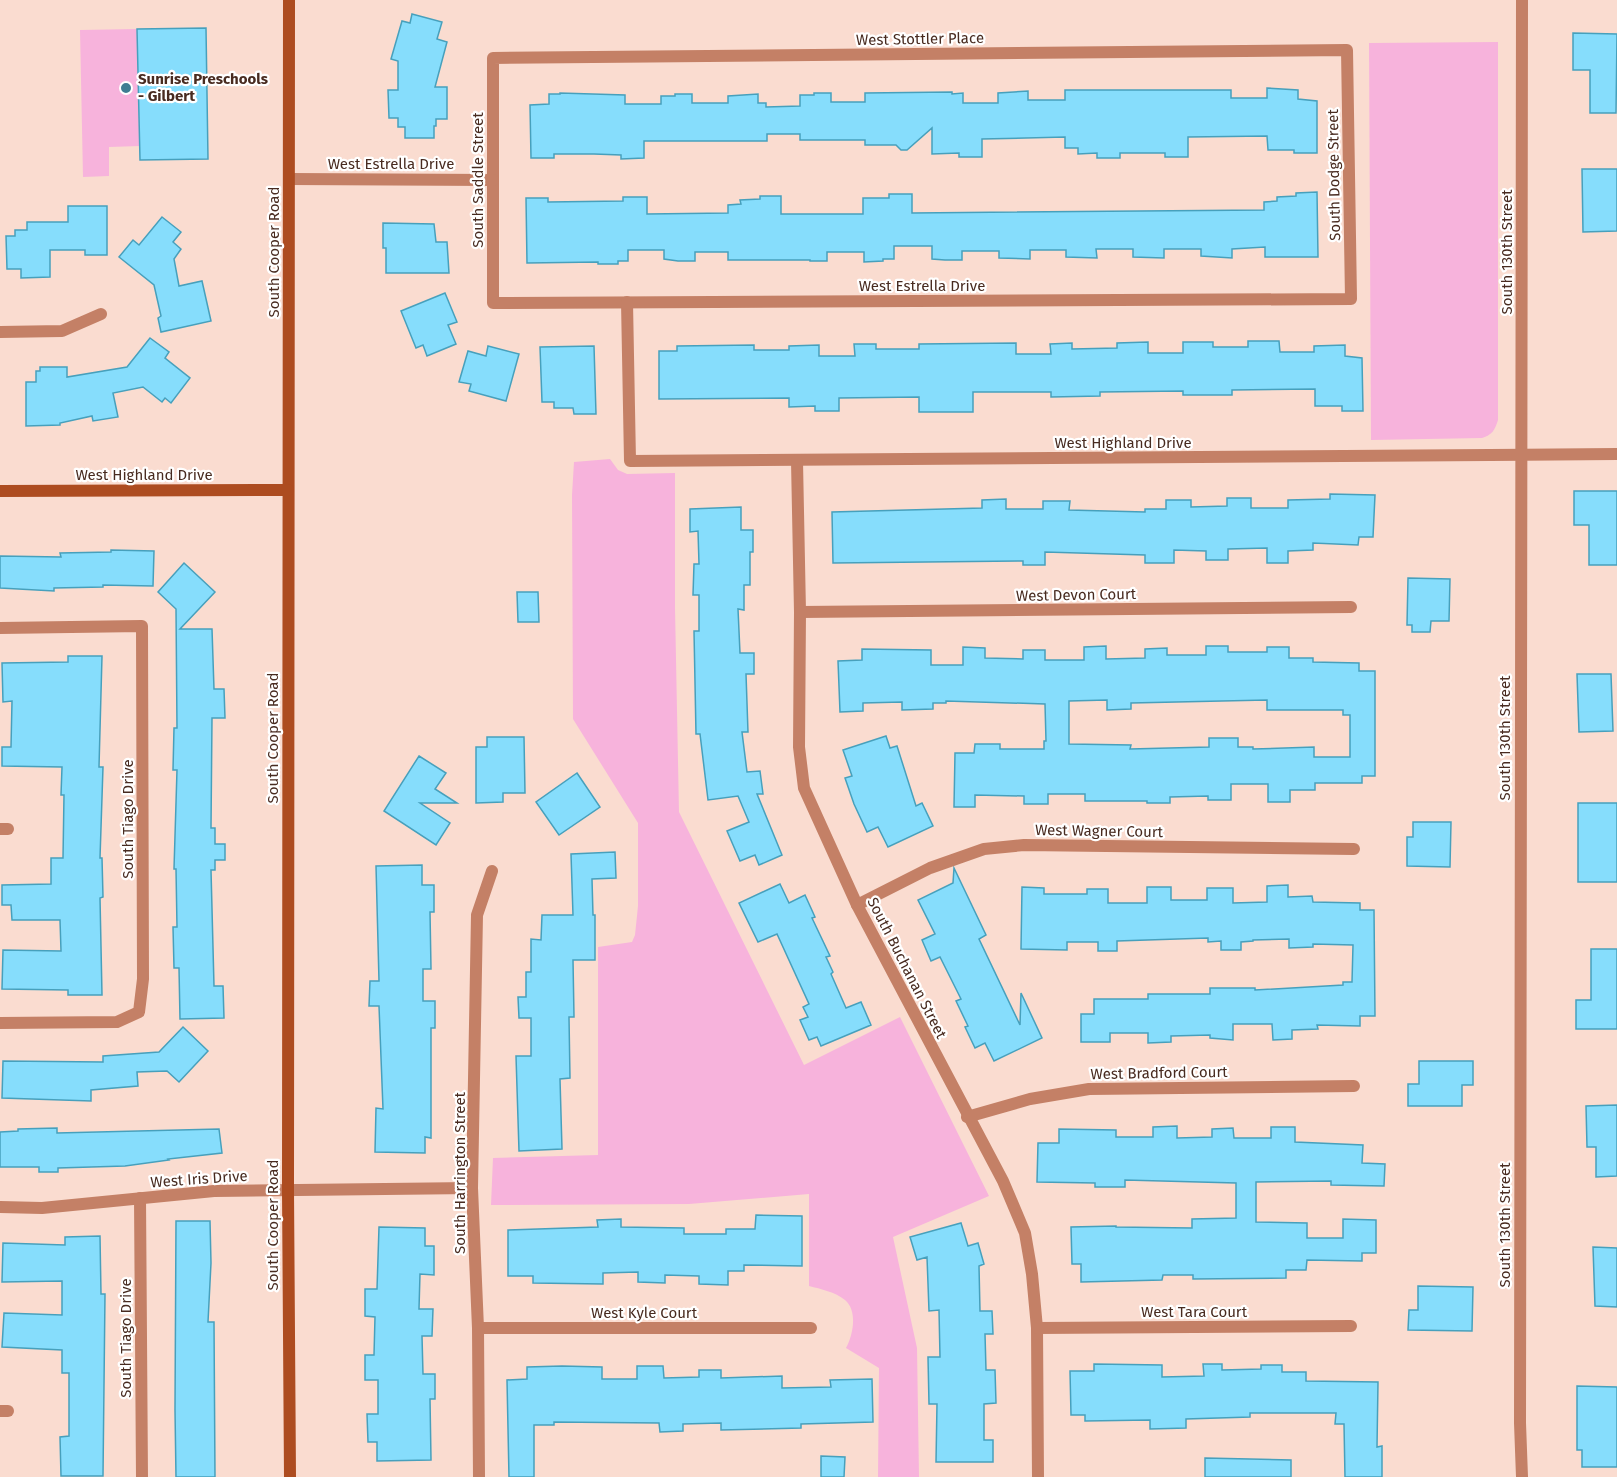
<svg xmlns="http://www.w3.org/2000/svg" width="1617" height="1477" font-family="'Fira Sans',sans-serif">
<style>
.green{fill:#f7b3dc}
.building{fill:#86ddfc;stroke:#47a0bc;stroke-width:1.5;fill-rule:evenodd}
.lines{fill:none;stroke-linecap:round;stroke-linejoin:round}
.street{stroke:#c48066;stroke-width:12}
.secondary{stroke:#ad4c20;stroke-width:12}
.poi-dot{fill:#3f7d92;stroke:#fff;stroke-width:2}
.labels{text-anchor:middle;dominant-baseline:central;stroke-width:4.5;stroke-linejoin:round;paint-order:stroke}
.street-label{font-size:15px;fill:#482b20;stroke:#fff}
.poi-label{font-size:15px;font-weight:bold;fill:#482b20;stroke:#fff;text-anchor:start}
</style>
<rect width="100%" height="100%" fill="#fadcd0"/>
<g class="green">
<path d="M137,29L140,146L109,147V176L83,177L80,30Z"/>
<path d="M1498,42V420C1495,430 1492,435 1482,438L1371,440L1369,43Z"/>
<path d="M610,459L618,470L627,474L675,473V608L679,812L804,1065L900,1017L989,1196L893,1237L917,1348L919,1477H878L879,1368L846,1348C853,1335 858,1311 845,1300C835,1292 821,1289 809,1286V1194L689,1204L491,1205L493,1158L598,1155V947L632,942L635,935L638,906V823L573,719L572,495L574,462Z"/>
</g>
<g class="building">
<path d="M412,14L442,22L437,39L447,42L435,87H447V119H436V126H434V138H405V127H398V118H389L388,90H398V61L391,59L402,21L410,23Z"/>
<path d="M206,28L208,159L140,160L137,29Z"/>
<path d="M1573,33L1617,34L1616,113H1590V70H1573Z"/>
<path d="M1267,88L1298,90V99L1317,101V153H1294V150H1268L1267,136L1188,137V157H1165V153H1120V158H1097V153L1078,154V148H1065V137L982,139V157H959V153L932,154V128L907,150H901L896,145H865V140H800V134H767V141H644V158L621,159V155L594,154H554V158H531L530,105L549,104V94H560V93L625,95V104H661V96H675V94H692V103H728V96L758,94V103H766V107L800,106V95H814V93H831V102H865V93L952,92V94L963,93V103H998V93L1028,91V100H1065V90H1231V98H1267Z"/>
<path d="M1582,169H1617V231L1583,232Z"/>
<path d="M1317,192L1318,257H1265V247L1232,249V258L1201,256V249H1164V258L1133,257V249H1096L1097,258L1066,257V250H1030V259L999,258V251H962V260H945L932,259V246H894V259H883V261L864,262V252H827V261H810V260H728V252H695V261H678L664,259V250H628V261H618V264H598V262L527,263L526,198H548V202L623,201V197H647V214L728,213V205L741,204L740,200L760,199V196H781V214H863V198H889V194H912V213L1264,210V202L1277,201V197L1296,196V193Z"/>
<path d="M68,206H107V255H85V250H50V277L21,278V269H7L6,236H15V230H27V222H68Z"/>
<path d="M162,217L181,232L173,242L181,249L174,259L179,286L202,281L211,321L161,332L158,318L161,316L154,285L119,257L133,240L139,245Z"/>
<path d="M383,223L434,224L436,242H447L449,273H386V248H383Z"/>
<path d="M445,293L457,322L448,325L456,344L427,356L423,345L416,348L401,311Z"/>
<path d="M150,338L169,352L165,358L190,378L171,403L165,398L162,402L143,387L113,393L118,417L93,421L92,416L60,423V425L26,426V382H36V371H40V367H67V377L127,367Z"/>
<path d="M1248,341H1279L1280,352H1314V346L1345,345V356L1362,358L1363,411H1342V406H1315V389L1232,390V395H1183V391L1100,392V396L1051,397V392H973V412H919V397L839,398V411H815V406L789,407V398L659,399V351H677V346L754,345V350H789V346L819,345V356H855L854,344H876V349H919V344L1016,343V354H1051L1050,344L1072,343V349L1117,348V343L1148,342V353H1183V342H1213V347H1248Z"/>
<path d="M488,346L519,354L506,401L469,391L471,384L459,382L468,351L486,356Z"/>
<path d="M594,346L596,414H574L573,408H554V402H542L540,347Z"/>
<path d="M1574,491H1617V565H1589V525H1574Z"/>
<path d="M1330,494L1375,495L1373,537H1359L1358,545L1313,543V550L1288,551V563H1267V548L1228,549V560H1206V551L1174,550V563H1145V555L1045,552V565H1023V561L833,563L832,512L982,508V500L1006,499V509H1043V501H1070L1069,510L1145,512V509H1166V500H1191V507L1227,506V498H1251V508H1288V500L1330,499Z"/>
<path d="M741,507V530H753V552H750V585H744V610L738,609L740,653H754V674H746L748,732H742L747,772L760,771L763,794H757L782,855L759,865L755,855L740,861L727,831L749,822L738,796L708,800L700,734H696L694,631H699V595H693L694,564H699L698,531L690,532V509Z"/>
<path d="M111,550L154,551L153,586L103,585V587L54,588V591L0,588V556L61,557L60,553L111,552Z"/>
<path d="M184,563L215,592L180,629H212L214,689H224L225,718H212L211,828H215V844H225V860H215V870H211L214,986H223L224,1018L180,1019L179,968H174L173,927H177L176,869H174L177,770H173L174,728H177L176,609L158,592Z"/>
<path d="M1408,578L1450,579L1449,621H1431L1430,632H1412V625H1407Z"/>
<path d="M517,592H538L539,622H518Z"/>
<path d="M1106,646V659L1145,658V649L1167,648V655H1206V646H1228V652H1267V647H1289V658H1313V662L1359,663V671H1375V776H1362V783H1315V790H1290V802H1268V784H1231V800H1208V796L1170,797V803H1147V801H1085V794H1048V804H1024V796L975,795V807H954L955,753H974L975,744H1000V749H1044V741H1046L1045,704L946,701V703H933V709L902,710V702L863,703V711L840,712L838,661L862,660V649L931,650V665H963V647L985,648V658L1023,659V650H1045V660H1084V647ZM1107,700V710L1131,709V703L1267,700V710H1343V715H1350V757H1314V747L1253,749V747H1238V738H1209V747L1130,749L1131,745L1069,744V701Z"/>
<path d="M68,656H102L99,767H103L100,858H102L103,897L100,898L102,995H68V990L2,989L3,950L61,951L60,920H12L11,905H2V885L51,884V858H63L64,795H61L62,767L2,766V747H11L12,701L3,702L2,663L68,662Z"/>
<path d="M1577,674H1611L1613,731L1579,732Z"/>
<path d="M886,736L890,748L897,746L916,806L922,803L933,826L888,847L878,827L867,832L854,804L845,778L852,776L843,750Z"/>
<path d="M487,737H524L525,793H503V802L476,803V747H487Z"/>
<path d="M419,756L446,773L435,789L457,803H420L450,823L436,845L384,811Z"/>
<path d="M577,773L600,807L559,835L536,802Z"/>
<rect x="1578" y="803" width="39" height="79"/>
<path d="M1413,822H1451L1450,867L1407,866V837H1413Z"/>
<path d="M615,852L616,878L592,879L593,915H595V960H573L574,1017H569L570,1078L560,1079L562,1149L519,1151L516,1056H531V1018H519L518,997H526V972H531V939L541,940L542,915H573L571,854Z"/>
<path d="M422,865V885H434V912H430L431,969H423V1001H435V1028H431V1138L425,1137V1153L375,1152L376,1108L383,1109L379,1006H369L370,981H379L376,866Z"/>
<path d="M954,868L986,935L979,939L1020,1025L1021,993L1042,1038L994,1061L985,1043L975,1048L965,1027L968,1026L956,1001L961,999L940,957L931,961L922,940L935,934L918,900L953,883Z"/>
<path d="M780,884L789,903L805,895L815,917L812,918L830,956L826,957L833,972L831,974L846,1008L861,1002L871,1025L821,1046L817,1037L809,1040L800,1020L808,1017L803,1007L809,1004L777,934L758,942L739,903Z"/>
<path d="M1288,885V897L1312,896L1313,902L1360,903V910H1374L1375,1016H1360V1026L1317,1025L1318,1029L1292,1030V1039L1273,1040L1272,1024H1233V1040L1210,1038V1035L1171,1036V1042L1148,1043V1033H1110V1042H1081V1014H1094V999H1148V994H1210V988H1255V990L1343,985V982H1352L1353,945L1313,944V947L1289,948V939L1253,940V941L1241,942V950H1221V941L1208,942V938L1117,941V951H1098V942H1067V950L1021,949L1022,887L1044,888V894H1087V889H1108V903H1147V887H1171V900H1207V888H1233V903L1267,902V886Z"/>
<path d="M1591,949H1617V1029H1576V1000H1591Z"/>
<path d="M183,1027L208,1051L179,1082L167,1071L137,1072L138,1086L91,1090V1101L2,1098L3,1061L103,1062V1056L159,1052Z"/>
<path d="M1419,1061H1473V1085H1462V1106H1408V1084H1419Z"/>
<path d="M1617,1105V1176L1596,1177V1147H1587L1586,1106Z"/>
<path d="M1177,1126V1138L1212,1137V1129L1233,1128L1234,1138H1271V1127H1295V1142L1363,1145L1362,1163L1385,1164L1384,1186L1331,1185V1181L1256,1182V1222L1307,1223V1238H1343V1219L1376,1220V1253H1362V1261L1307,1260L1306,1270H1286V1278L1193,1279V1275H1163L1162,1280L1081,1282V1264H1072L1071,1227L1116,1226V1227L1192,1228V1219L1236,1218V1183L1125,1180V1187H1095V1183L1037,1182L1038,1143H1059V1129L1116,1130V1137H1153V1127Z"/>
<path d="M57,1128V1133L219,1129L222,1153L168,1159L169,1160L125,1166L58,1168V1172H39V1167H0V1132L18,1131V1129Z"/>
<path d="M756,1215L802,1216V1266L744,1265V1271H728V1285L699,1284V1276L665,1275V1283L638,1282V1272L603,1273V1284L533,1283V1276H508V1230L598,1227L597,1220L621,1219V1227L684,1228V1234H726V1229H755Z"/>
<path d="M176,1221H210L211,1263L208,1322H214L215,1477H176L175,1410Z"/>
<path d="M961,1223L968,1246L978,1243L984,1264L979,1266L980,1311H992L993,1334H985L986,1370H995L996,1403L984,1404V1440H993V1462H936L937,1404H929L928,1357H940L939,1310L929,1311L927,1257L917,1260L910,1237Z"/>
<path d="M379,1227L425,1228V1246H434V1275L420,1274L419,1309H433L432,1336H422L423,1374H435V1399H430L431,1460L377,1461V1442H368L367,1414H378V1380H365V1355H374L375,1317L365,1316V1289H377Z"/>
<path d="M100,1236L101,1294H105L103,1476H61L60,1437L69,1436V1373H62V1350L2,1347L4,1313L62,1315V1281L2,1282L3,1243L65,1245V1237Z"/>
<path d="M1593,1247L1617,1248V1307L1595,1306Z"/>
<path d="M1418,1286L1473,1287L1472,1331L1408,1330L1409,1310H1418Z"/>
<path d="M1094,1364L1162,1365V1377L1204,1376L1203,1364H1222V1370L1261,1369V1365H1282V1372H1306V1381L1378,1382L1377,1447L1382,1446V1477H1345L1344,1424H1335L1336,1413H1250V1417L1186,1419V1428L1150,1429V1420L1085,1421V1415H1071L1070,1371H1094Z"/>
<path d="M637,1366H663L664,1378L699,1377V1370H721V1378L782,1376V1388L831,1387L830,1380L872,1379L873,1422L801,1424V1428L721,1430V1423L683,1424V1431L660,1432L659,1423L554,1422V1425H534V1477H509L507,1380L527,1379V1367L562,1366L602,1367V1379H637Z"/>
<path d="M1577,1386L1617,1387V1467H1582V1450H1577Z"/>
<path d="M821,1456L845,1457L844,1477H821Z"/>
<path d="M1205,1458L1291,1460V1477H1205Z"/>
</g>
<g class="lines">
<g class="street">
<path d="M1522,0L1520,1423L1522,1477"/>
<path d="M1347,50L1351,299L493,303V58Z"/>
<path d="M289,179L493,180"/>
<path d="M627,302L630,461L1617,454"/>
<path d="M0,332L62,331L101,314"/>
<path d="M797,461L800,612L799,747L804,788L857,905L1003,1181L1025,1233L1032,1274L1037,1328L1038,1477"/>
<path d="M800,612L1351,607"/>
<path d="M0,628L142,626L143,979L139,1012L117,1022L0,1023"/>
<path d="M0,829H8"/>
<path d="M857,905L930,868L984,849L1024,845L1354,849"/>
<path d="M967,1117L1030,1099L1089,1089L1354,1086"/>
<path d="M140,1198L142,1477"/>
<path d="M0,1207L42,1208L214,1191L472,1188"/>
<path d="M478,1328H811"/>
<path d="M1037,1328L1351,1326"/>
<path d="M0,1411H8"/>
<path d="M479,1477L478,1328L472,1188L477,915L492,871"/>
</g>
<g class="secondary">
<path d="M289,0L288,1191L290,1477"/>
<path d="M0,491L288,490"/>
</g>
</g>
<circle class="poi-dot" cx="126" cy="88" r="6"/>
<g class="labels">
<g class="street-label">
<text transform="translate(920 39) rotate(-1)">West Stottler Place</text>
<text x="391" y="164">West Estrella Drive</text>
<text transform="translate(1334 175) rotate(-91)">South Dodge Street</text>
<text transform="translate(478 180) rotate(-90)">South Saddle Street</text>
<text transform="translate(274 252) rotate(-90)">South Cooper Road</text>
<text transform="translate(1507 252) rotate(-90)">South 130th Street</text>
<text x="922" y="286">West Estrella Drive</text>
<text x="1123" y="443">West Highland Drive</text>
<text x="144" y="475">West Highland Drive</text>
<text transform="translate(1076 595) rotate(-1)">West Devon Court</text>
<text transform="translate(273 738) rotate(-90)">South Cooper Road</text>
<text transform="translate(1505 738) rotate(-90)">South 130th Street</text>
<text transform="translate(128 819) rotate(-90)">South Tiago Drive</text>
<text transform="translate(1099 831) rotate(1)">West Wagner Court</text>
<text transform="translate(907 968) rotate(63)">South Buchanan Street</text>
<text transform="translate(1159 1073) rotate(-1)">West Bradford Court</text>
<text transform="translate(460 1173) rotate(-90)">South Harrington Street</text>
<text transform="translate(199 1179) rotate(-4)">West Iris Drive</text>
<text transform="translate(273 1225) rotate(-90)">South Cooper Road</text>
<text transform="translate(1505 1225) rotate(-90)">South 130th Street</text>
<text x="1194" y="1312">West Tara Court</text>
<text x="644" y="1313">West Kyle Court</text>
<text transform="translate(126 1338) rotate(-90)">South Tiago Drive</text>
</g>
<g class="poi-label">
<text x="138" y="79">Sunrise Preschools<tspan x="138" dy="17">- Gilbert</tspan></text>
</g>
</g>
</svg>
